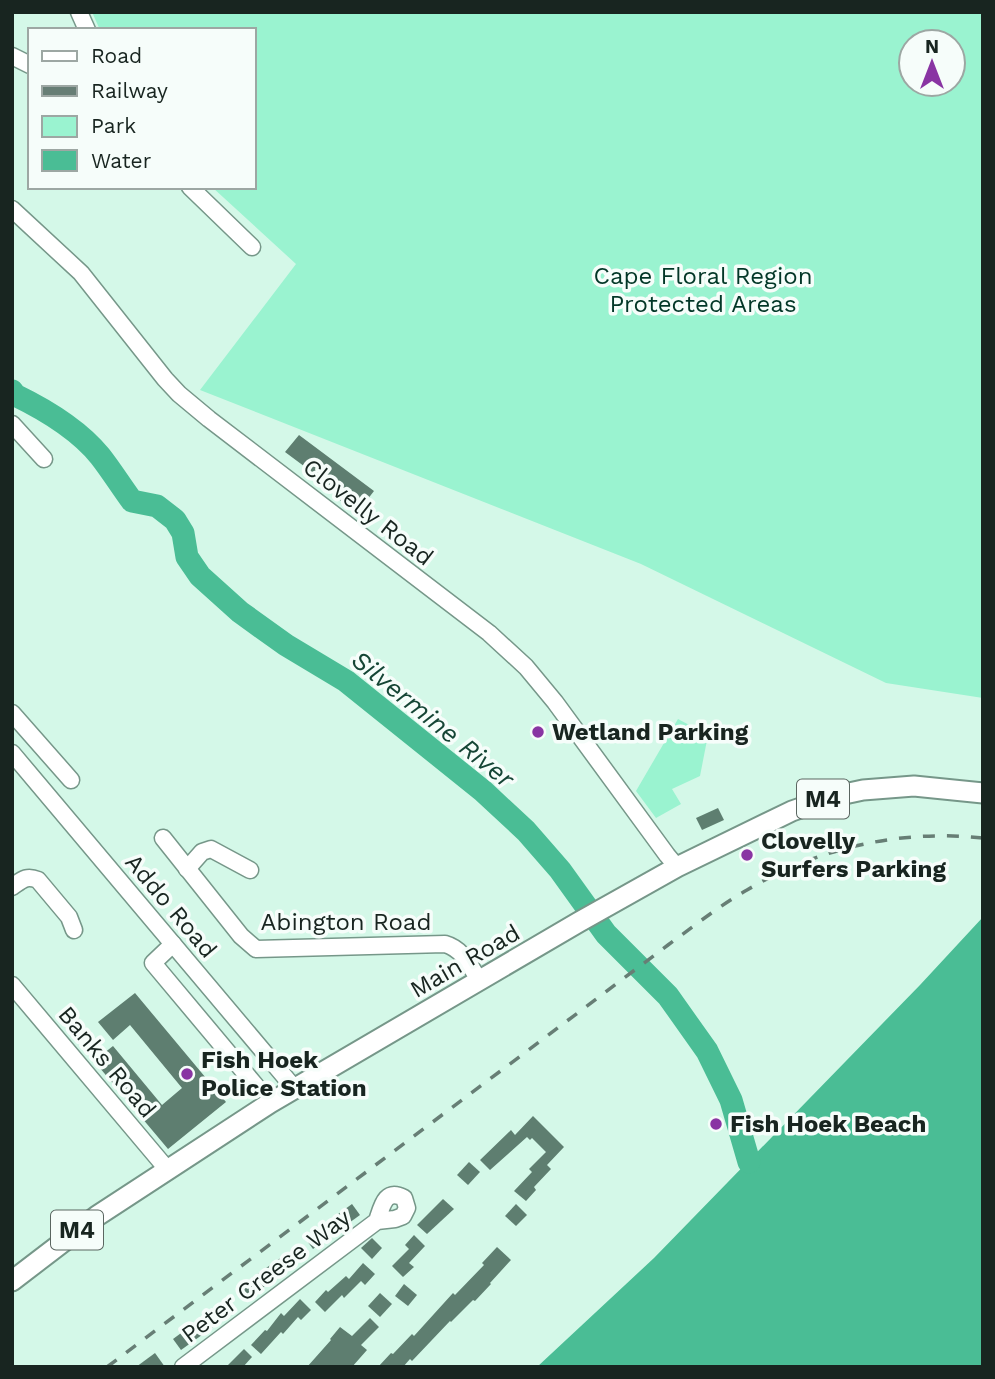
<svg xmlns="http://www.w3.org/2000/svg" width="995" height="1379" font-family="'Work Sans',sans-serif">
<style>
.green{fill:#9af3d0;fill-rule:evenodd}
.water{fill:#4abd95}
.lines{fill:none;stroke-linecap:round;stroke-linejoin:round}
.river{stroke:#4abd95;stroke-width:23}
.building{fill:#5e7e70}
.minor-casing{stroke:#769789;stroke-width:19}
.major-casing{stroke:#769789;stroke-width:23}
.minor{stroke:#fff;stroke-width:16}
.major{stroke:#fff;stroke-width:19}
.rail{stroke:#677e75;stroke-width:3.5;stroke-dasharray:12 12;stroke-linecap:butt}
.poi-dot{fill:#8935a3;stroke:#f6fdfa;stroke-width:2.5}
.labels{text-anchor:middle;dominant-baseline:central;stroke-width:7;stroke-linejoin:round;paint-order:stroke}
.shield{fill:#f6fdfa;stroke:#5b6661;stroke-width:2}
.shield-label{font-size:23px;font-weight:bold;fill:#182520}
.park-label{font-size:24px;fill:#023727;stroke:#f6fdfa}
.street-label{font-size:24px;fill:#182520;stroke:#f6fdfa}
.poi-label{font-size:24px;font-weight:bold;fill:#182520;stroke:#f6fdfa;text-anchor:start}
.water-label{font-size:26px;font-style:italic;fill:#154535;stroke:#f6fdfa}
</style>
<rect width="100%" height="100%" fill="#d4f8e8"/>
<g class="green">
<path d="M92,12H983V698L886,683L641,564L200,390L296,264L212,187H254V30H100ZM911,42H953V84H911Z"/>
<path d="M678,719L708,735L700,776L672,789L681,804L656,818L636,791Z"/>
</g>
<path class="water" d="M983,917V1367H537L654,1258L920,985Z"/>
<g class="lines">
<path class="river" d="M12,391L15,395C46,410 78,429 100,456C111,470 121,486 132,501L157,506L175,520L183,533L187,557L200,576L240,612L286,645L346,681L483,791L526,831L560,870L606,934L668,996L707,1051L731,1100L749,1162"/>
</g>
<g class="building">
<path d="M299,435L374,491L357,513L337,498L340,493L285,452Z"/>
<path d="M718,808L724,820L702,830L696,818Z"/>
<path d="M135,993L226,1102L168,1149L94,1061L113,1046L162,1105L182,1088L130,1025L113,1040L98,1022Z"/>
<path d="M533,1116L564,1147L547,1165L551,1169L534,1187L536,1190L526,1201L514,1191L532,1172L529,1169L546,1152L532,1138L530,1140L527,1137L490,1170L480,1160L511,1130L515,1135Z"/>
<path d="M469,1162L480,1172L468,1185L457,1175Z"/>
<path d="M443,1199L454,1209L427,1234L417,1225Z"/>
<path d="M352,1204L360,1215L313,1249L305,1238Z"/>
<path d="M516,1204L527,1215L516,1226L505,1216Z"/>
<path d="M414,1235L425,1246L409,1263L414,1267L403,1277L392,1266L409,1249L405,1245Z"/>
<path d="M372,1238L382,1248L372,1259L361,1248Z"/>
<path d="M497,1247L511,1260L490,1283L491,1284L475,1301L473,1300L451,1322L450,1321L412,1361L410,1359L403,1367H378L391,1353L393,1354L412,1334L414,1336L453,1293L455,1295L484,1265L482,1263Z"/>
<path d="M286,1254L294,1265L247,1299L239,1287Z"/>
<path d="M363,1263L375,1274L365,1285L361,1281L344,1298L342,1295L325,1312L315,1302L326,1290L328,1292L346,1276L349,1279Z"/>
<path d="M404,1284L417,1295L408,1306L395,1296Z"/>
<path d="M380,1293L392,1304L380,1317L368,1306Z"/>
<path d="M300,1299L311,1310L301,1320L298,1317L283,1334L281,1332L261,1354L251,1345L265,1330L267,1331L281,1313L284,1316Z"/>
<path d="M219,1305L227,1317L181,1350L173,1339Z"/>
<path d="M370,1318L379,1327L361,1345L367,1350L352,1367H307L331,1340L330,1339L340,1327L352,1336Z"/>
<path d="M244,1349L252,1357L243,1367H226Z"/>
<path d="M155,1353L165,1367H136Z"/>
</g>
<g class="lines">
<g class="minor-casing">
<g id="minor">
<path d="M79,12L87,30"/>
<path d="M12,56L30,65"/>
<path d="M190,187L252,247"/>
<path d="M12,209L81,273L165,379L179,394L209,419L489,633L526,667L555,702L667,855L677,867"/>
<path d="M12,424L44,459"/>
<path d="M12,713L71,780"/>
<path d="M12,753L295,1089"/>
<path d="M163,838L241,936L256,949L445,944C463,949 470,966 479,980"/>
<path d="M187,869L202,852L211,849L250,870"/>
<path d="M12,887C22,880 26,875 38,880L69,917L74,930"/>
<path d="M173,944L153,963L256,1086"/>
<path d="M12,985L167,1169"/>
<path d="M183,1367L377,1221L395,1219L403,1216L407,1208L404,1198C385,1188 382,1206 377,1221"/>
</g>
</g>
<g class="major-casing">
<path id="major" d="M12,1281L97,1216L270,1103L579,922L677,867L792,811L835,796L863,790L914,786L983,793"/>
</g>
<use href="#minor" class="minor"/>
<use href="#major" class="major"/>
<path class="rail" d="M107,1367L668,945C694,926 719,906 747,890C818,848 900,829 983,838"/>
</g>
<g class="poi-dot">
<circle cx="538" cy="732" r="7"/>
<circle cx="747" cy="855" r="7"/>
<circle cx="187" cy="1074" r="7"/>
<circle cx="716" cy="1124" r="7"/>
</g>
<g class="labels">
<g class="shield">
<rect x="797" y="779.5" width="52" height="39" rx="5"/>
<rect x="51" y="1210.5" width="52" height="39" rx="5"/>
</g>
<g class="shield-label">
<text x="823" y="799">M4</text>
<text x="77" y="1230">M4</text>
</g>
<g class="park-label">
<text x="703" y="276">Cape Floral Region<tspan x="703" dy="28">Protected Areas</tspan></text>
</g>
<g class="street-label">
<text transform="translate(368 512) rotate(38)">Clovelly Road</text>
<text transform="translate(171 906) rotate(50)">Addo Road</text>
<text x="346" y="922">Abington Road</text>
<text transform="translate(465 961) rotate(-30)">Main Road</text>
<text transform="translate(107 1062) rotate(50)">Banks Road</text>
<text transform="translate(266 1276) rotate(-37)">Peter Creese Way</text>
</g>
<g class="poi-label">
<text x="552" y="732">Wetland Parking</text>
<text x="761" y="841">Clovelly<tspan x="761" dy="28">Surfers Parking</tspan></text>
<text x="201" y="1060">Fish Hoek<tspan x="201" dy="28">Police Station</tspan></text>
<text x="730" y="1124">Fish Hoek Beach</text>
</g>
<g class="water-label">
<text transform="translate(433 719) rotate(39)">Silvermine River</text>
</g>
</g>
<rect width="995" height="1379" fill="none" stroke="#182520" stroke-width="28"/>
<rect x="28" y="28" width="228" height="161" fill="#f6fdfa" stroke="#9da7a3" stroke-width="2"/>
<rect x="42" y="51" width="35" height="10" fill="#ffffff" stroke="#9da7a3" stroke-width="2"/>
<text x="91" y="63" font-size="21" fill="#182520">Road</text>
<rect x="42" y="86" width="35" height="10" fill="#677e75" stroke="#9da7a3" stroke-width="2"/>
<text x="91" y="98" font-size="21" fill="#182520">Railway</text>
<rect x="42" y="116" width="35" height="21" fill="#9af3d0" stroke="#9da7a3" stroke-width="2"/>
<text x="91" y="133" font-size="21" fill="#182520">Park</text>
<rect x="42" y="150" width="35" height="21" fill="#4abd95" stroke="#9da7a3" stroke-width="2"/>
<text x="91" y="168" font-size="21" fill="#182520">Water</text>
<g transform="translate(932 63)"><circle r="33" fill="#f6fdfa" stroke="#9da7a3" stroke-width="2"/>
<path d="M0-5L12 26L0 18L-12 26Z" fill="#8935a3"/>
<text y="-10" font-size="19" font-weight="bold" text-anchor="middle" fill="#182520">N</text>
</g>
</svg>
